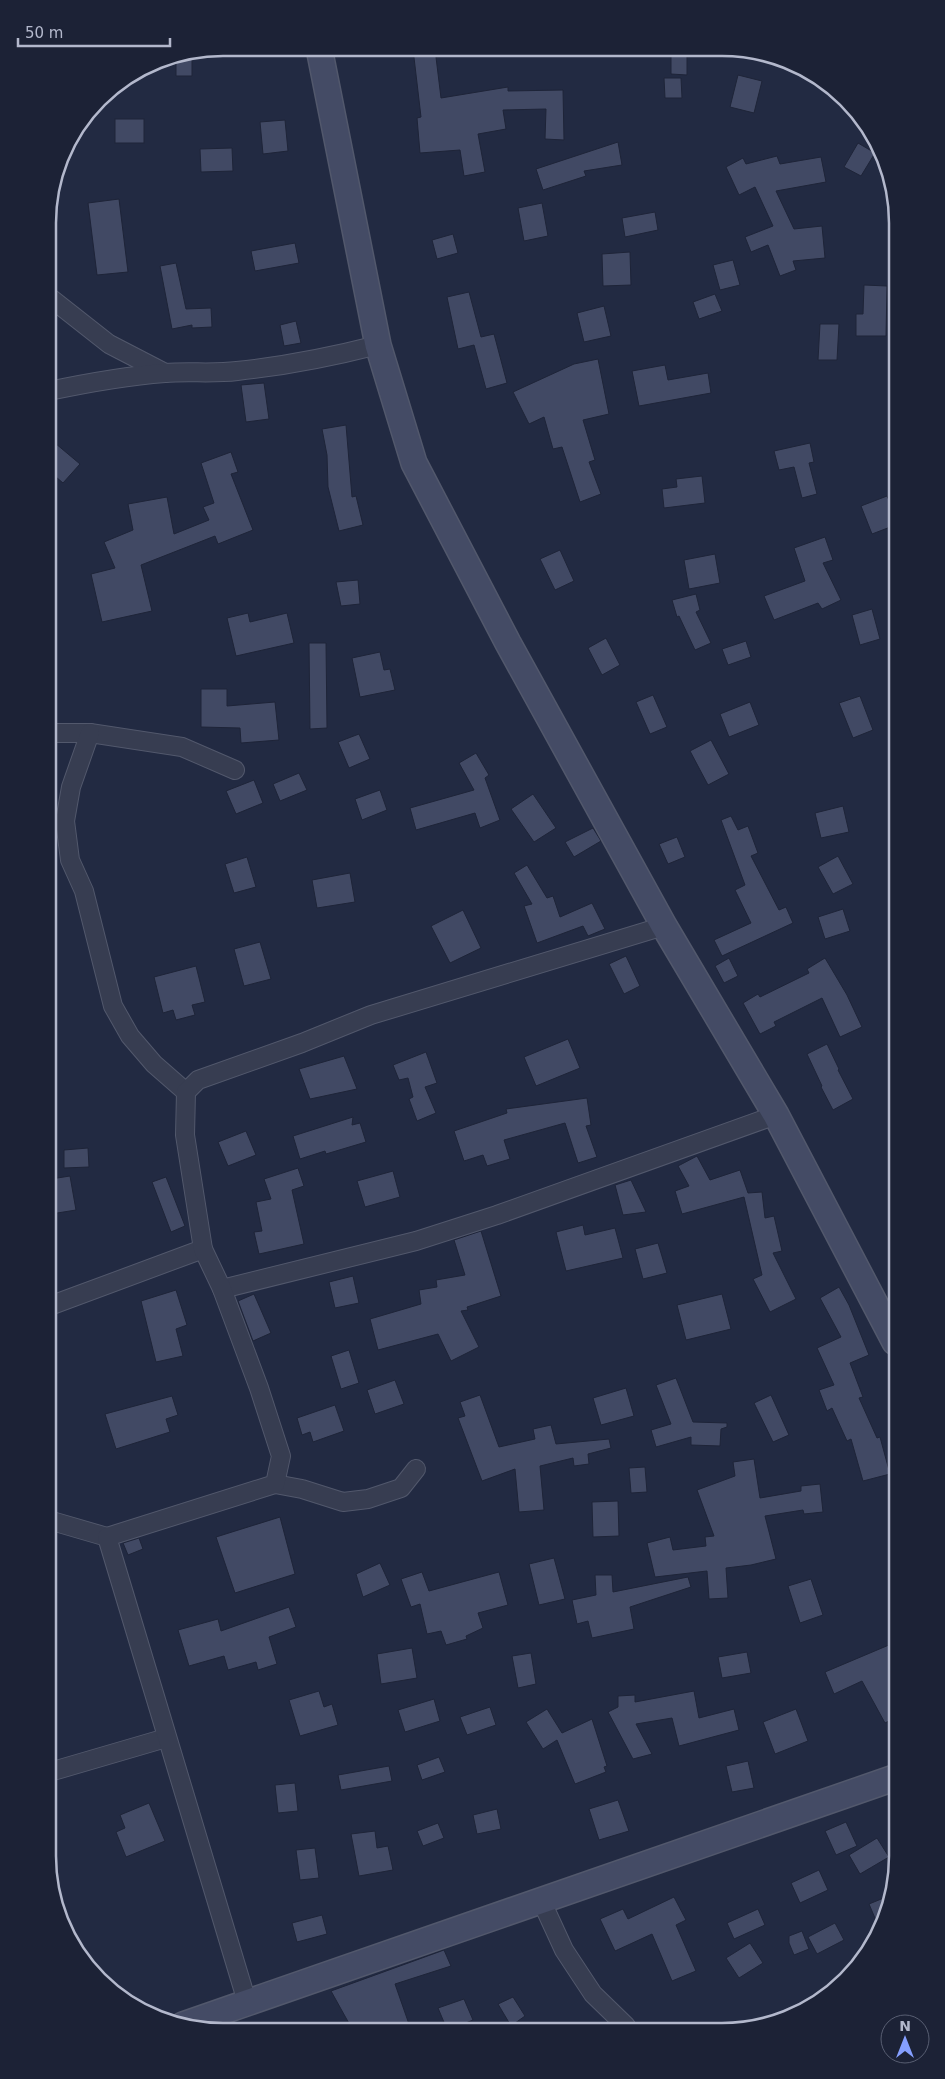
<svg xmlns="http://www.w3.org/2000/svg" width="945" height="2079" font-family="'DejaVu Sans',sans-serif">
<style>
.building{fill:#414964;stroke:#1e2438}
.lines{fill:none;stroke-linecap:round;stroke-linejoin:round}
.street-casing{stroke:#52586c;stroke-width:20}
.secondary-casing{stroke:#52586c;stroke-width:28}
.street{stroke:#373d51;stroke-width:18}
.secondary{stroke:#444b65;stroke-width:25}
.rim{fill:none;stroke:#b3b8cc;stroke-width:2.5}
</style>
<rect width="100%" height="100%" fill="#222a42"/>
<g class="building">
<path d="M413,49H435L441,98L508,87V91L563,90L564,140L545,139L546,109L503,110L506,129L478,134L485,172L464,176L460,150L420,153L417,118L421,117Z"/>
<path d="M671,50H687V75L671,74Z"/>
<path d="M192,54V76H176V57Z"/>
<path d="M738,75L762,81L754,113L730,107Z"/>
<path d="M664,78H681L682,98H665Z"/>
<rect x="115" y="119" width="29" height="24"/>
<path d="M285,120L288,151L263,154L260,122Z"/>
<path d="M618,142L622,165L584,171L586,176L543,190L536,169Z"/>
<path d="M858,143L875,153L861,176L844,167Z"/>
<path d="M232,148L233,171L201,172L200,149Z"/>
<path d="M777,156L780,164L821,157L826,182L776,191L794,229L822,226L825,258L793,261L796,270L780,276L768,245L751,252L745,237L773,226L755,187L739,195L726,167L743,158L746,164Z"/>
<path d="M119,199L128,272L97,275L88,203Z"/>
<path d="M542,203L548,236L524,241L518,208Z"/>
<path d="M655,212L658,230L625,237L622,218Z"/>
<path d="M453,234L458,253L437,259L432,240Z"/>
<path d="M295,243L299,263L255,271L251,251Z"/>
<path d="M630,252L631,285L603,286L602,254Z"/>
<path d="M733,260L740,285L720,290L713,265Z"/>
<path d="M176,263L186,309L211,308L212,327L192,328V325L172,329L160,266Z"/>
<path d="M864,285L887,286L886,336H856V314H863Z"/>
<path d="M469,292L481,337L494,334L507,383L486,389L474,345L458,349L447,297Z"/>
<path d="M715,294L722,311L699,319L693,302Z"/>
<path d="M604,306L611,336L584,342L577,313Z"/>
<path d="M296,321L301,343L284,346L280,325Z"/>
<path d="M820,324H839L837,360H818Z"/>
<path d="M598,359L609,414L583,420L595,460L589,462L601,494L580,502L562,447L553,449L544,417L529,424L513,392L574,364Z"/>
<path d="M665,365L668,380L708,373L711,393L639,406L632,371Z"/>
<path d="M264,383L269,419L246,422L241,385Z"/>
<path d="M346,425L352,497L356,496L363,525L339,531L328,487L327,455L322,429Z"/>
<path d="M49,438L80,464L63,483L49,471Z"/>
<path d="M810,443L814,462L809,463L817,494L802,498L794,467L779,470L774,451Z"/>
<path d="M231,452L238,472L231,474L253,530L218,544L215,536L141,565L152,611L102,622L91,574L115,568L104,542L133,530L128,504L167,497L174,534L209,520L203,507L214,503L201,463Z"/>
<path d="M702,476L705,503L664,508L662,489L677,487L676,479Z"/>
<path d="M887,496L893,509V526L872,534L861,506Z"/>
<path d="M825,537L833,560L823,563L841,600L822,609L818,603L774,620L764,596L805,581L794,548Z"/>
<path d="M560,550L574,581L555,590L540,559Z"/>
<path d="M715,554L720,583L689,589L684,560Z"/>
<path d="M358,580L360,604L341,606L336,582Z"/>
<path d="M696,594L700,610L696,612L711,643L695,650L679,616L677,617L672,600Z"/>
<path d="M872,609L880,639L860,645L852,615Z"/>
<path d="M248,613L250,622L287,613L294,643L236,656L227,618Z"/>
<path d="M606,638L620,665L602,675L588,648Z"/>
<path d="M746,641L751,657L728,665L722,649Z"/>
<path d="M309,643H326L327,728L310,729Z"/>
<path d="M380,652L384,670L390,669L395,690L360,697L352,658Z"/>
<path d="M201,689H227V706L275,702L279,740L241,743L240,728L201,727Z"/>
<path d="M653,695L667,727L650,734L636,702Z"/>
<path d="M860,696L873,730L853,738L839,703Z"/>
<path d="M750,702L759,725L729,737L720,714Z"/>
<path d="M359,734L370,759L349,768L338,742Z"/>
<path d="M711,740L729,774L708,785L690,751Z"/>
<path d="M476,753L489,775L485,778L500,820L480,828L475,813L416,830L410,808L474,790L459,763Z"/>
<path d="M299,773L307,790L280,801L273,784Z"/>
<path d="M254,780L263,803L236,814L226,791Z"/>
<path d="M380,790L387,810L362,820L355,799Z"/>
<path d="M533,794L556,828L534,842L511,809Z"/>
<path d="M843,806L849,832L821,838L815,813Z"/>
<path d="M731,816L738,830L748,826L758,853L751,856L779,910L786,907L793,923L722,956L714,940L751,923L735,890L745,885L721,820Z"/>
<path d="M593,828L601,841L574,857L565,842Z"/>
<path d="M677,837L685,857L668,864L659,844Z"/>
<path d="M838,856L853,884L833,894L818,867Z"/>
<path d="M247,857L256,887L234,893L225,864Z"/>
<path d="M527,865L547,898L553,896L560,917L592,903L605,929L588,936L583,926L537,943L524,906L532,904L514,873Z"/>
<path d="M350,873L355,902L317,908L312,880Z"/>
<path d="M843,909L850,931L825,939L818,917Z"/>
<path d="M463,910L481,948L450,963L431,926Z"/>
<path d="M260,942L271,979L244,986L234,949Z"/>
<path d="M626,956L640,986L624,994L609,964Z"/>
<path d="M729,958L738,976L724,983L715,966Z"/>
<path d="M825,958L847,995L862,1027L840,1037L822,998L774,1022L776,1026L760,1034L743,1003L758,994L760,997L809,973L807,969Z"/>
<path d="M196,966L205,1002L192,1005L195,1015L176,1020L173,1010L163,1013L154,977Z"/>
<path d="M568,1039L580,1068L536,1086L524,1057Z"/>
<path d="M827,1044L839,1069L838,1070L853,1099L833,1110L821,1087L822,1086L807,1054Z"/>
<path d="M426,1052L437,1083L425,1087L436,1113L417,1121L409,1099L413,1097L408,1078L399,1080L393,1065Z"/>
<path d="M344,1056L357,1089L310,1099L299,1069Z"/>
<path d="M587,1098L591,1125L586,1126L597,1157L578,1163L565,1123L504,1140L510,1159L487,1166L483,1155L464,1161L454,1131L507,1113L506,1109Z"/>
<path d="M353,1117L352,1125L360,1123L366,1142L326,1154L325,1151L300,1159L293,1136Z"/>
<path d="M246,1131L256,1155L228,1166L218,1142Z"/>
<path d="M88,1148L89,1167L64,1168V1150Z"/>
<path d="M697,1156L710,1180L740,1170L748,1193L762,1192L765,1218L774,1216L782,1251L773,1253L796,1299L770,1312L753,1279L762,1275L744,1197L682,1214L675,1191L689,1186L678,1166Z"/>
<path d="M298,1168L304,1186L292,1190L304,1244L259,1254L254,1232L262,1231L256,1202L271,1199L264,1179Z"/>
<path d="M393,1171L400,1197L365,1207L357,1181Z"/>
<path d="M70,1176L76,1210L51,1214V1179Z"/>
<path d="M166,1177L185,1226L171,1232L152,1182Z"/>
<path d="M631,1180L646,1212L623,1215L615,1185Z"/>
<path d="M583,1225L585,1235L615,1228L623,1258L566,1271L556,1232Z"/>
<path d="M481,1231L501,1296L467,1307L468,1310L461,1311L479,1347L451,1361L438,1334L378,1350L370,1319L421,1304L419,1290L437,1287L436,1280L465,1275L454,1240Z"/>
<path d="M658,1243L667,1273L643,1279L635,1249Z"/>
<path d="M353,1276L359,1303L335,1308L329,1282Z"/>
<path d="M839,1287L849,1305L869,1355L850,1363L863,1397L859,1398L877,1438L880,1437L890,1474L863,1481L851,1439L847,1441L832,1408L827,1411L819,1390L834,1385L817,1348L841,1337L820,1298Z"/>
<path d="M176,1290L187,1325L176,1329L183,1356L156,1362L141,1301Z"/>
<path d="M254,1294L271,1333L253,1341L238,1301Z"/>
<path d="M722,1294L731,1329L686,1340L677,1305Z"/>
<path d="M349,1350L359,1383L341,1389L331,1356Z"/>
<path d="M676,1378L693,1422L727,1423V1427L721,1429L720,1446L691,1445V1437L656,1447L651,1430L671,1424L656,1385Z"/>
<path d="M395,1380L404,1404L375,1414L367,1390Z"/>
<path d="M626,1388L634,1416L601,1425L593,1398Z"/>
<path d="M480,1395L499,1447L535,1439L533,1429L551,1425L556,1444L609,1439L611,1448L588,1454L589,1464L574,1466L573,1458L540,1466L544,1510L519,1512L515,1469L482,1481L458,1418L465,1416L460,1402Z"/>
<path d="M771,1395L789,1435L773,1442L754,1403Z"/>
<path d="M172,1396L178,1415L166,1419L170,1432L116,1449L105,1414Z"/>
<path d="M335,1405L344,1431L313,1442L310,1432L302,1435L297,1418Z"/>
<path d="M754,1459L760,1498L801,1491V1486L820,1484L823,1512L804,1514L803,1510L765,1516L776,1559L751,1565L726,1568L728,1598L709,1599L707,1571L655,1577L647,1543L670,1537L673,1550L706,1546L705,1537L714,1536L697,1490L735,1476L733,1462Z"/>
<path d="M645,1467L647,1492L631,1493L629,1468Z"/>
<path d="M618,1501L619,1536L593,1537L592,1502Z"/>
<path d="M280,1517L295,1574L235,1593L216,1537Z"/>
<path d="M139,1538L143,1549L128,1555L123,1543Z"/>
<path d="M554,1558L565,1599L539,1605L529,1564Z"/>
<path d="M380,1563L390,1585L363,1597L356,1574Z"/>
<path d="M422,1572L429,1591L499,1572L508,1605L478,1613L483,1628L466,1636L467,1639L446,1645L441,1631L427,1634L420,1604L411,1607L401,1579Z"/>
<path d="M595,1575H612L613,1592L688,1577L691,1587L630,1607L634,1629L592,1638L588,1621L577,1624L572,1600L596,1595Z"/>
<path d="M811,1579L823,1615L800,1623L788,1586Z"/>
<path d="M289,1607L296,1627L269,1637L277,1664L258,1670L256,1662L228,1670L224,1656L189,1666L178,1630L218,1619L221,1631Z"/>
<path d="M896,1642L897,1717L885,1723L862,1681L834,1694L825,1672Z"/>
<path d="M412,1648L417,1678L381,1684L377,1654Z"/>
<path d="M747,1652L751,1673L722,1678L718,1657Z"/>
<path d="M531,1653L536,1684L518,1688L512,1656Z"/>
<path d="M319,1691L324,1707L332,1704L338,1725L300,1736L289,1700Z"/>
<path d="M694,1691L699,1718L734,1709L739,1730L679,1746L672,1718L636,1724L652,1754L633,1759L608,1712L618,1707V1696L635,1695V1702Z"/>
<path d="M434,1699L440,1721L405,1732L398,1710Z"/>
<path d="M490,1707L496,1725L467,1735L460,1717Z"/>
<path d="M547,1709L562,1733L592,1719L607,1766L604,1767L606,1772L575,1784L557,1740L543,1749L526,1722Z"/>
<path d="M796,1709L808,1741L775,1754L763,1722Z"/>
<path d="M439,1757L445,1772L422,1780L417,1765Z"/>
<path d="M748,1761L754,1788L732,1792L726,1766Z"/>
<path d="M389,1766L392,1781L341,1790L338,1775Z"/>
<path d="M295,1783L298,1811L278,1813L275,1785Z"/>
<path d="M618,1800L629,1831L599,1840L589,1809Z"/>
<path d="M149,1803L165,1841L126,1857L116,1832L125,1828L120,1815Z"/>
<path d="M497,1809L501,1829L477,1834L473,1815Z"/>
<path d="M846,1822L857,1846L836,1855L825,1831Z"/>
<path d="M438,1823L444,1838L423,1846L417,1831Z"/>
<path d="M375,1831L377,1848L388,1846L393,1870L359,1876L351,1834Z"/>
<path d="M877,1838L889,1857L860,1874L849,1855Z"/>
<path d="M315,1848L319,1878L300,1880L296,1850Z"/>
<path d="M819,1870L828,1890L800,1903L791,1883Z"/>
<path d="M891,1895L884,1924L880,1930L869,1904Z"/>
<path d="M674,1897L686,1920L676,1925L696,1971L672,1981L652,1934L615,1951L600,1919L623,1909L628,1919Z"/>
<path d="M758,1909L765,1925L734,1939L727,1923Z"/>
<path d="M322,1915L327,1934L297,1942L292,1923Z"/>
<path d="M835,1923L844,1940L817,1954L808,1937Z"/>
<path d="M802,1931L809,1949L794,1955L789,1943V1936Z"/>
<path d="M750,1943L763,1963L739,1978L726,1958Z"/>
<path d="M444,1950L451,1966L395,1984L410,2027H351L331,1991Z"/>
<path d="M513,1997L525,2016L511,2026L498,2004Z"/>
<path d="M464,1999L473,2020L456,2027H446L438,2008Z"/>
</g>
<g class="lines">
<g class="street-casing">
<g id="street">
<path d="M48,296L109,344L165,373"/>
<path d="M49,391C87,383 126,376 165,373C189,371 213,374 237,371C285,366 331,357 378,345"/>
<path d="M50,733H90L182,747L235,770"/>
<path d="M90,733L71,787L65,821L70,860L84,891L113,1006L130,1036L154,1064L186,1092"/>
<path d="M222,1289L416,1241L497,1215L776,1115"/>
<path d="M52,1305L203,1249"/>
<path d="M275,1484L302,1489L343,1502L368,1499L401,1488L416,1469"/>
<path d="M52,1521L107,1537"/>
<path d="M53,1771L166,1738"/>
<path d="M541,1900L564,1950L593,1994L626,2026"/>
<path d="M247,2002L107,1537L275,1484L281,1456L259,1388L222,1289L203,1249L185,1135L186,1092L198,1080L302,1043L371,1015L664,926"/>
</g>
</g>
<g class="secondary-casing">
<g id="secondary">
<path d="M319,48L378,345L414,463L508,643L664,926L776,1115L895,1342"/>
<path d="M183,2025L897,1777"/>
</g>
</g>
<use href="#street" class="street"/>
<use href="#secondary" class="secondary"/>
</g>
<path d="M0 0H945V2079H0ZM223 56H722A167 167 0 0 1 889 223V1856A167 167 0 0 1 722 2023H223A167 167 0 0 1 56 1856V223A167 167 0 0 1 223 56Z" fill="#1c2236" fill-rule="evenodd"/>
<path class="rim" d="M223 56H722A167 167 0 0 1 889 223V1856A167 167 0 0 1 722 2023H223A167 167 0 0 1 56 1856V223A167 167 0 0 1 223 56Z"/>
<g transform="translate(905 2039)"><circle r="24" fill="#1c2236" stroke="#585e72"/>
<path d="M0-4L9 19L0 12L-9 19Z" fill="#859fff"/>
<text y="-8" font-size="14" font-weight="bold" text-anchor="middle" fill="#b3b8cc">N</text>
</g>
<path d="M18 38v8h152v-8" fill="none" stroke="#b3b8cc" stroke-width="2.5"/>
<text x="25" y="38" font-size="15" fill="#b3b8cc" stroke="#1c2236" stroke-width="4" paint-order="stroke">50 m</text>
</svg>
